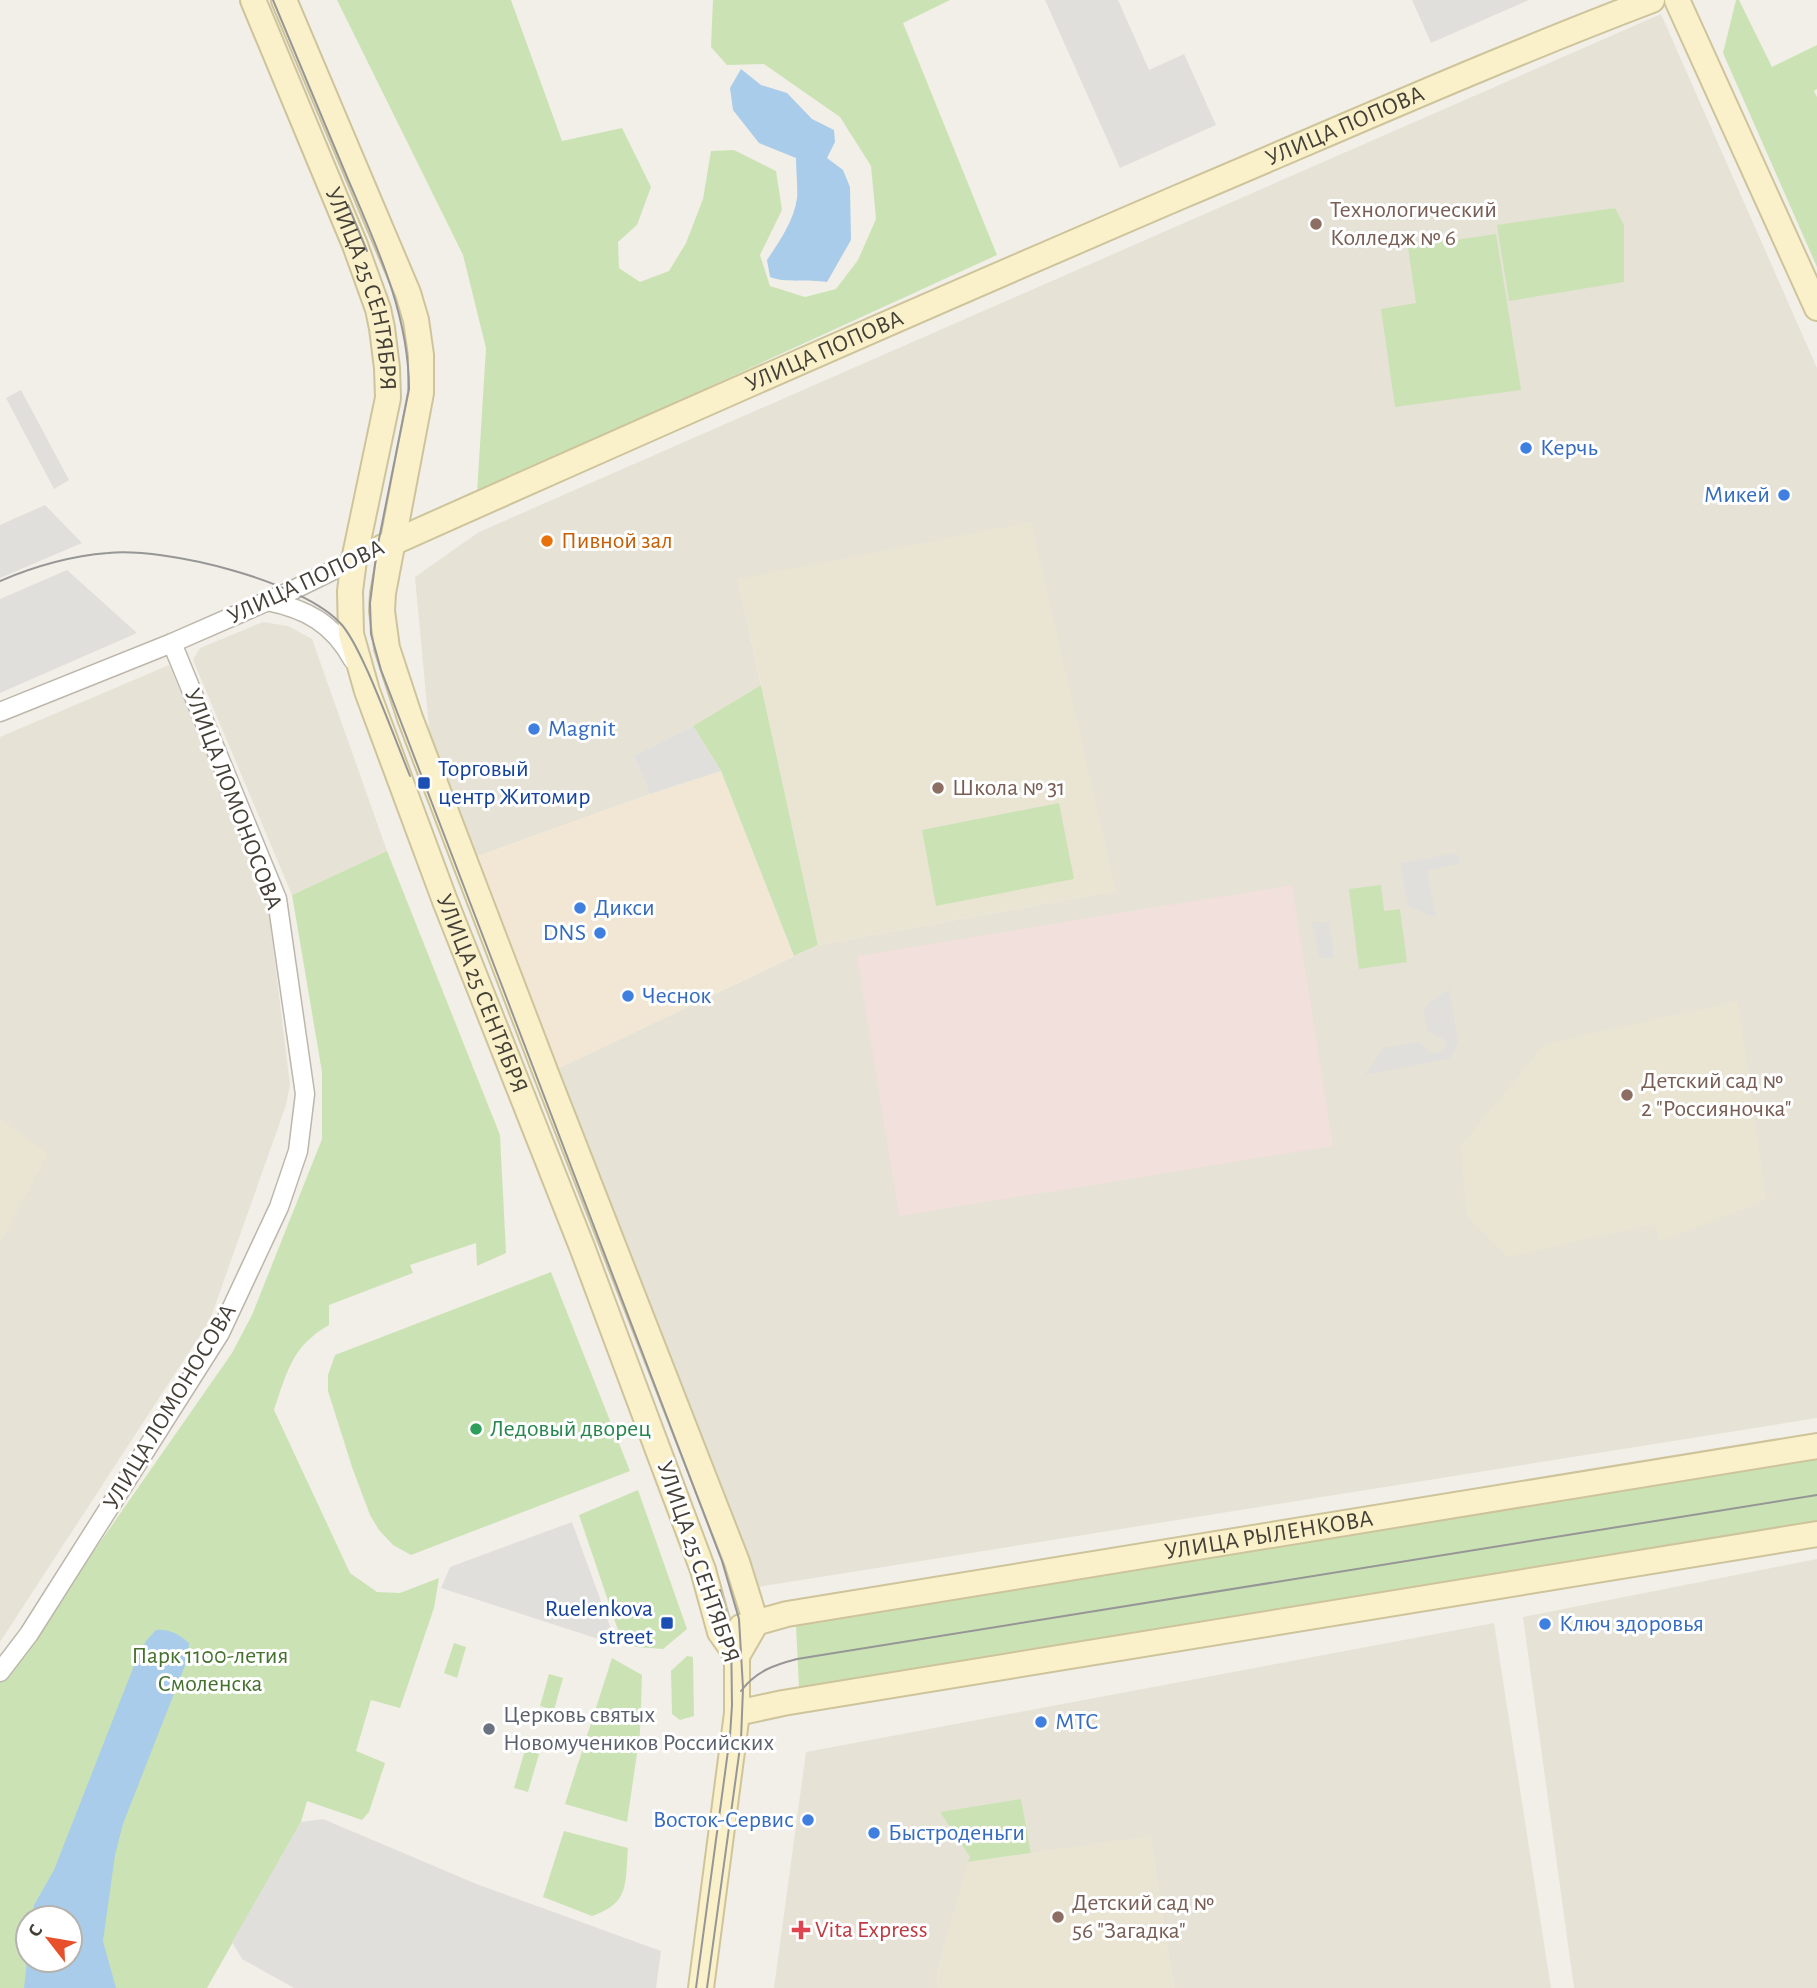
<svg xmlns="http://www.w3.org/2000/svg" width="1817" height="1988" font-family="'Alegreya Sans',sans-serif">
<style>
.residential{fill:#e6e2d6}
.commercial{fill:#f2e7d4}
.education{fill:#eae5d3}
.medical{fill:#f2e0dc}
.green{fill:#cbe3b4;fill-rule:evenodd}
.parking{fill:#e1dfdc}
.water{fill:#a9ccea}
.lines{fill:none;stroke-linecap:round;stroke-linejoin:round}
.street-casing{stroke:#bdb7ab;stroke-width:21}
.secondary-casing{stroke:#cec49b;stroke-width:28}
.street{stroke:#fff;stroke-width:18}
.secondary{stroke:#faf1ca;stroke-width:24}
.tram{stroke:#969696;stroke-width:2}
.education-dot{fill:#8d6e63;stroke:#fff;stroke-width:2.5}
.shop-dot{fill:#3f7fe0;stroke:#fff;stroke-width:2.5}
.food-dot{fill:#e8710a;stroke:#fff;stroke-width:2.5}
.transit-dot{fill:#1a4fb4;stroke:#fff;stroke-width:2.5}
.leisure-dot{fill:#2e9e5b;stroke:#fff;stroke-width:2.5}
.worship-dot{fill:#6b7280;stroke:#fff;stroke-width:2.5}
.health-dot{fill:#e0444e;stroke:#fff;stroke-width:2.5}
.labels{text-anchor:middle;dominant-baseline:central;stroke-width:6;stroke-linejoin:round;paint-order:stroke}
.street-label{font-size:24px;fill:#454037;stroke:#fff}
.education-label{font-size:24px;fill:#785e54;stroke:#fff;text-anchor:start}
.shop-label{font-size:24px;fill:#366cbe;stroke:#fff;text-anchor:start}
.food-label{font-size:24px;fill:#c56008;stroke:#fff;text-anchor:start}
.transit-label{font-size:24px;fill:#164399;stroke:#fff;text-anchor:start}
.leisure-label{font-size:24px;fill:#27864d;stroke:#fff;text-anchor:start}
.park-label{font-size:24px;fill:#45712f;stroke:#fff}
.worship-label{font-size:24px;fill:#5b616d;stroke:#fff;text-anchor:start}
.health-label{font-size:24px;fill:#be3a42;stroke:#fff;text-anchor:start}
</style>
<rect width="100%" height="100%" fill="#f2efe8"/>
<g class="residential">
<path d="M1661,14L1817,368V1418L757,1587L555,1070L818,945L1116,891L738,579L761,685L693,726L634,756L650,794L475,857L431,749L415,577L479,532Z"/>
<path d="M263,622L288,626L312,639L387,851L292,895L193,660L200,648Z"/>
<path d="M169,665L267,897L290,1085L286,1105L210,1320L0,1642V737Z"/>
<path d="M1817,1559V1988H1574L1523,1617Z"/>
<path d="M1494,1623L1551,1988H1174L1150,1837L1031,1853L1021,1800L970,1857L937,1973L938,1988H774L806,1752Z"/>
</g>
<path class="commercial" d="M721,771L794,956L555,1070L475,857L650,794Z"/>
<g class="education">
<path d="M1031,522L1116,891L818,945L738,579Z"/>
<path d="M1738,1001L1766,1200L1660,1242L1654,1224L1507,1257L1467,1217L1461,1146L1545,1044Z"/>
<path d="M0,1119L48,1153L0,1244Z"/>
<path d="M1150,1836L1174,1988H938L937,1973L968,1862Z"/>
</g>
<path class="medical" d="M1292,885L1333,1146L899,1216L857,956Z"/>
<g class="green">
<path d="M337,0H511L562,141L622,128L651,187L637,225L618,242L619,268L640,282L669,271L686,243L703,199L711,151L734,150L776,171L782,210L760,255L770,286L805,297L836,289L858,260L876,219L871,166L840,117L764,64L727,65L711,47L713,0H950L903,23L997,255L477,493L486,348L463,255Z"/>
<path d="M1736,0H1739L1772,67L1817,45V89L1814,91L1817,97V267L1723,53Z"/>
<path d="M1615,208L1624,225V282L1509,301L1497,225Z"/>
<path d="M1496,234L1521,390L1395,407L1381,309L1416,303L1408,247Z"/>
<path d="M761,685L818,945L794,956L721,771L693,726Z"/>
<path d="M1059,803L1074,879L936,906L922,830Z"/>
<path d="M387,851L500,1135L506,1253L477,1266L476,1243L410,1265L413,1273L329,1305V1325C292,1346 287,1372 274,1410L350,1573L377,1592L400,1593L439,1578L434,1608L400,1708L371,1700L356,1751L385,1763L369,1812L362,1820L307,1801L301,1822L207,1988H0V1682L34,1637L232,1353L252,1315L322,1139V1072L292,895ZM28,1918H70V1960H28Z"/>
<path d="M1381,885L1384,911L1400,909L1407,962L1359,969L1349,889Z"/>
<path d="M551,1272L630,1471L411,1555L393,1545L379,1530L370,1515L352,1467L328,1391V1375L335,1355Z"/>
<path d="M1817,1457V1524L799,1687L796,1625Z"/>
<path d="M638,1490L687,1629L663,1649L636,1647L620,1636L579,1515Z"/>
<path d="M454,1643L466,1647L457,1678L444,1673Z"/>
<path d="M687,1656L693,1657L694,1716L680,1720L672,1714L671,1671Z"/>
<path d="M612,1658L642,1675L640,1733L627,1822L565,1804Z"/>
<path d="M549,1674L563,1678L554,1710L540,1706Z"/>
<path d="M525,1750L539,1754L528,1792L514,1788Z"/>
<path d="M1021,1799L1031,1853L968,1862L970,1857L940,1812Z"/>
<path d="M564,1831L628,1848C625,1884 630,1903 592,1916L543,1897Z"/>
</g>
<g class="parking">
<path d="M1045,0H1118L1149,70L1184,54L1216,125L1120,168Z"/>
<path d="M1412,0H1529L1431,43Z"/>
<path d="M21,390L69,480L54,489L6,398Z"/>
<path d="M45,505L82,543L0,578V525Z"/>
<path d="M67,570L137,633L0,693V599Z"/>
<path d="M693,726L721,771L650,794L634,756Z"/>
<path d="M1457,853L1460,863L1427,871L1436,918L1408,906L1400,863Z"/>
<path d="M1312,922H1329L1334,958H1319Z"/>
<path d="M1449,989L1458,1041L1454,1053L1448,1059L1365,1075L1383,1048L1419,1042L1431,1053H1437L1444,1049L1447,1045L1445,1040L1428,1031L1424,1013L1425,1008L1430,1002Z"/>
<path d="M572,1522L617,1645L441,1588L450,1567Z"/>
<path d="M323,1819L479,1885L661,1951L656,1988H294L242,1959L232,1942L301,1822Z"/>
</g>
<g class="water">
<path d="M741,69L761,85L787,93L812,119L834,130L835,142L827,158L843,170L850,187L851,240L827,282C809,279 784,283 770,277L767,260C779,242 794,221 797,198C798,191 796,169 796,158L759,143L733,110L730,88Z"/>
<path d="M156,1630C170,1629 178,1634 189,1643L188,1658L123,1824L115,1855L103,1941L116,1988H24L28,1953V1960H70V1918H32L34,1905L54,1870L137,1658L146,1641Z"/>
</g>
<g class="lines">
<g class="street-casing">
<g id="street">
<path d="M267,601C306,609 333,623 353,660"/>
<path d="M0,712L172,643L293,590L354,560"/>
<path d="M0,1672L29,1634L220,1333L279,1207L298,1151L305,1094L277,899L172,643"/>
</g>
</g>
<g class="secondary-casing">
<g id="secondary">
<path id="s1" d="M253,0L355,245L378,309L382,328L387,368L388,398L354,560L350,591L351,634L367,691L445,901L582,1247L658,1450L703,1570L720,1632L737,1656V1713L701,1988"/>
<path d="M284,0L408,293L416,320L421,355V393L383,593L382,611L387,648L410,718L547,1076L737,1562L756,1623L737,1656"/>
<path d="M1677,0L1817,308"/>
<path id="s2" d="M383,547C649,428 916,310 1184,195C1340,129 1494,60 1652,0"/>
<path id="s3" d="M741,1627L787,1614L1817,1446"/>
<path d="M737,1713L783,1703L1817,1534"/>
</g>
</g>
<use href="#street" class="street"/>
<use href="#secondary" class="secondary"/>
<g class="tram">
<path d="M273,0C298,59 322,118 347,177C376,245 409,314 409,389L377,549L370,603L371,634L381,670L722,1561L739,1619L743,1688L741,1740L707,1988"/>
<path d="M348,205L367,251"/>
<path d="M0,581C35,566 70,556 108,553C165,547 304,581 342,625C353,638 361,657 368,672C383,706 396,741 410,776"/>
<path d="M741,1691C756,1671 774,1665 797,1659L1817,1495"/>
<path d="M696,1988L730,1736L732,1705L731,1629L720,1590"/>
</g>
</g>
<g class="education-dot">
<circle cx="1316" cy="224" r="7"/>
<circle cx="938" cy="788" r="7"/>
<circle cx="1627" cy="1095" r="7"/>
<circle cx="1058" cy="1917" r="7"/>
</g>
<g class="shop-dot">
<circle cx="1526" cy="448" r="7"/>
<circle cx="1784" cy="495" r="7"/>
<circle cx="534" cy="729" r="7"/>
<circle cx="580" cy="908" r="7"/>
<circle cx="600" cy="933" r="7"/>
<circle cx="628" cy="996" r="7"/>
<circle cx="1545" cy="1624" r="7"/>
<circle cx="1041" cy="1722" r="7"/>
<circle cx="808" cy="1820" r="7"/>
<circle cx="874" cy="1833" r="7"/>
</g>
<circle class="food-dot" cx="547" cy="541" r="7"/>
<g class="transit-dot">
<rect x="417" y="776" width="14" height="14" rx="3.5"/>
<rect x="660" y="1616" width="14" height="14" rx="3.5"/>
</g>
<circle class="leisure-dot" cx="476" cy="1429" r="7"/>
<circle class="worship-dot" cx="489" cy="1729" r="7"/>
<path class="health-dot" d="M797.5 1919.5h7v7h7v7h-7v7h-7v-7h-7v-7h7z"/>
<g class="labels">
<g class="street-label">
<text stroke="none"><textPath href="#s2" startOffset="1050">УЛИЦА ПОПОВА</textPath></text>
<text stroke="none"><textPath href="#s1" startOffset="310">УЛИЦА 25 СЕНТЯБРЯ</textPath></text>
<text stroke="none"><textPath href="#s2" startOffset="483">УЛИЦА ПОПОВА</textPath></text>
<text transform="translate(306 582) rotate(-25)">УЛИЦА ПОПОВА</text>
<text transform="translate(233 799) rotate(69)">УЛИЦА ЛОМОНОСОВА</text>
<text stroke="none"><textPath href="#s1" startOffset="1046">УЛИЦА 25 СЕНТЯБРЯ</textPath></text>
<text transform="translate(170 1407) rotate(-59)">УЛИЦА ЛОМОНОСОВА</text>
<text stroke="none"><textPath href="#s3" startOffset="536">УЛИЦА РЫЛЕНКОВА</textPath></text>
<text transform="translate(698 1562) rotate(71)">УЛИЦА 25 СЕНТЯБРЯ</text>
</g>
<g class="education-label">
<text x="1330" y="210">Технологический<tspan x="1330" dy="28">Колледж № 6</tspan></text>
<text x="952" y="788">Школа № 31</text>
<text x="1641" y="1081">Детский сад №<tspan x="1641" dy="28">2 "Россияночка"</tspan></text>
<text x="1072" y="1903">Детский сад №<tspan x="1072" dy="28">56 "Загадка"</tspan></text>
</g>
<g class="shop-label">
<text x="1540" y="448">Керчь</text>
<text x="1770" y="495" text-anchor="end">Микей</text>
<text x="548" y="729">Magnit</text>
<text x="594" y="908">Дикси</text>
<text x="586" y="933" text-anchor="end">DNS</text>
<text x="642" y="996">Чеснок</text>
<text x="1559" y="1624">Ключ здоровья</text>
<text x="1055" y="1722">МТС</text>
<text x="794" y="1820" text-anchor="end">Восток-Сервис</text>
<text x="888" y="1833">Быстроденьги</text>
</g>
<g class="food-label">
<text x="561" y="541">Пивной зал</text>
</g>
<g class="transit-label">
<text x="438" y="769">Торговый<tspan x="438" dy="28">центр Житомир</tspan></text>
<text x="653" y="1609" text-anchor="end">Ruelenkova<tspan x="653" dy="28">street</tspan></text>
</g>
<g class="leisure-label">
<text x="490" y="1429">Ледовый дворец</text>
</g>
<g class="park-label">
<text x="210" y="1656">Парк 1100-летия<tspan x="210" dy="28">Смоленска</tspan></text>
</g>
<g class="worship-label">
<text x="503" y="1715">Церковь святых<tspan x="503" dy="28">Новомучеников Российских</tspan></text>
</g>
<g class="health-label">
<text x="815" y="1930">Vita Express</text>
</g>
</g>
<g transform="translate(49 1939) rotate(301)"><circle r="33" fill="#ffffff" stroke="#b5b3af" stroke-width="2"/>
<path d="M0-5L12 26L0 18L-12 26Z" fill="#e7502a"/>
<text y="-10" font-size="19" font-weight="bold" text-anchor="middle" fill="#454037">С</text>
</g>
</svg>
